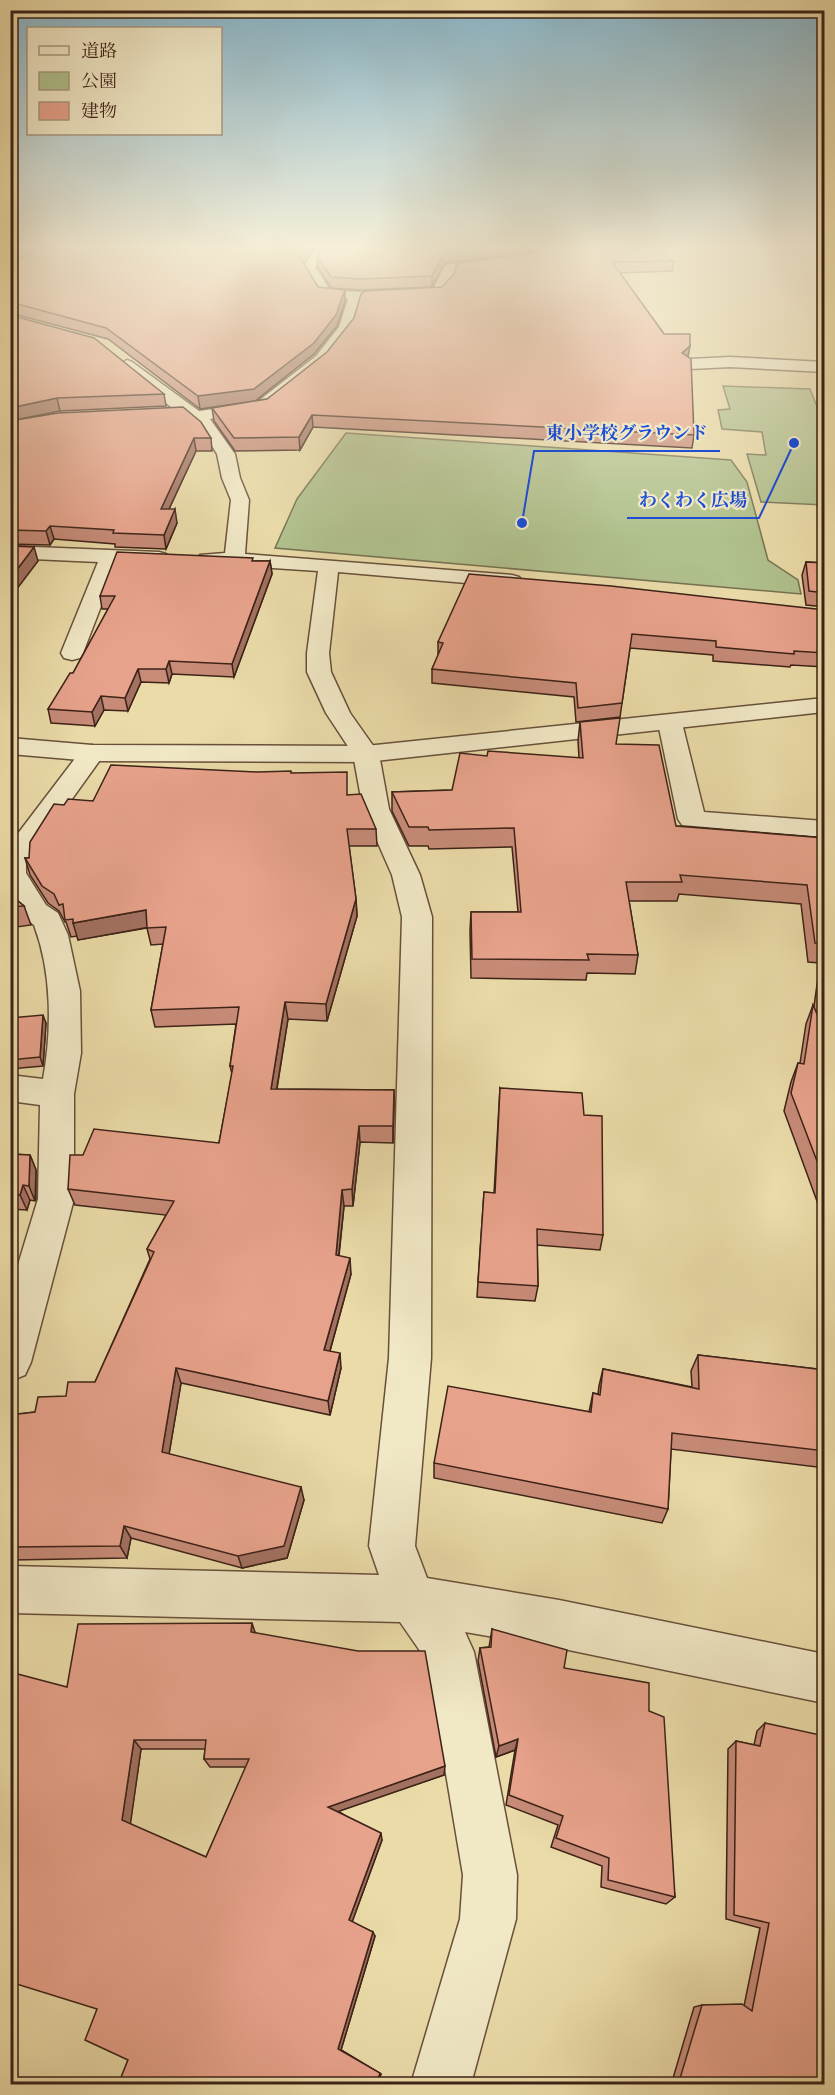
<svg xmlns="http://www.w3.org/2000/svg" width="835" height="2095" font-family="Alegreya,'Noto Serif JP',serif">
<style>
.green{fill:#b0c18d;stroke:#767252;stroke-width:1.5}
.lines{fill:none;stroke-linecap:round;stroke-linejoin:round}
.minor-casing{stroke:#68503b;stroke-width:3}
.tertiary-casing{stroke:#68503b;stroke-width:3}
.minor{fill:#f1e8c6;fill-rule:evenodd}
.tertiary{fill:#f1e8c6;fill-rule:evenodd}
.wall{fill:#c78b78;stroke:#3d2217;stroke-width:1.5;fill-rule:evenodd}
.shaded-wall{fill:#a27161;stroke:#3d2217;stroke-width:1.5}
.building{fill:#e7a28b;stroke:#3d2217;stroke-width:1.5;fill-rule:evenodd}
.leader{fill:none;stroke:#1d4ed8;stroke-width:2}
.callout-dot{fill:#1d4ed8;stroke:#f1e8c6;stroke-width:2}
.callout-label{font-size:18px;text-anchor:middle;font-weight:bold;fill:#1d4ed8;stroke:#f1e8c6;stroke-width:4.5;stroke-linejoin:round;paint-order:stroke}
</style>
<rect width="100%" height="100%" fill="#eadba8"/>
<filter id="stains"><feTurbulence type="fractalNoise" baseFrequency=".00333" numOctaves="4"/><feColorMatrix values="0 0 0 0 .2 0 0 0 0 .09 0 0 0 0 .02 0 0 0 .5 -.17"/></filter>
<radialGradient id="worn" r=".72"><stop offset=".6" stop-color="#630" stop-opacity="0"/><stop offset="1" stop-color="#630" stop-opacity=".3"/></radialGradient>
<g class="green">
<path d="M723,386L810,389L824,424V505L761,502L747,454L766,455L762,432L722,429L718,410L730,409Z"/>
<path d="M346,433L731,460L747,482L768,560L798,580L801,594L275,548L297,499Z"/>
</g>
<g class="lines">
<g class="minor-casing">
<g id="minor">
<path d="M319,245H331L315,267L330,290L360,292L433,289L445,265L529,254L537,249L536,245H548L550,250L532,261L455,271L452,283L442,296L364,300L359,304L353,328L326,362L267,410L210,419L235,454L240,478L249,500L245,554L512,575L519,577L522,581L519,585L512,587L338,572L329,653L331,672L350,713L379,754L389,809L420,875L432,917L431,1358L415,1546L427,1578L559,1600L824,1654V1703L559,1648L465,1632L474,1652L517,1875L516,1919L471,2084H411L460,1919L463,1875L427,1661L400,1622L10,1613V1566L379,1575L369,1546L389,1358L402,917L392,875L363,809L353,754L326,713L307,672V653L318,571L200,563L197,559L200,555L225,553L231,500L222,478L217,454L204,433L191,420L182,416L119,365L127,360L132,362L199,411L256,403L316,356L339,327L348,299L321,297L303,267Z"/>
<path d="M730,357L824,362V372L730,367L690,369L682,364L690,359Z"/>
<path d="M10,546L159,552L166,554L169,558L166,562H118L83,653L80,658L72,660L64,658L61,653L98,562L10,558Z"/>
<path d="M670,716L679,718L682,723L704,812L824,821V837L682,825L678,819L658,723L661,718Z"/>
<path d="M92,745L101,748L105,753L26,863V873L46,905L58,913L68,935L80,991L81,1053L74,1094V1199L31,1362L25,1375L10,1381V1291L38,1199L40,1105L10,1101V1075L43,1079C52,1030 52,973 34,925L26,919L10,894V844L83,748Z"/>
</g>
</g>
<g class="tertiary-casing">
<path id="tertiary" d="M824,698V712L366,762L92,761L10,754V738L92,745L366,746Z"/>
</g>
<use href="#minor" class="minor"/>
<use href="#tertiary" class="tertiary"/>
</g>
<g class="wall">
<path d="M317,245L304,264L318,287L345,301L337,326L314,354L255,401L200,409L108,339L10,313V263Z"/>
<path d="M534,248L528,252L445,263L432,287L360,290L331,288L318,267L317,257Z"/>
<path d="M533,253L674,261L672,271L620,273L664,334L688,357L694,435L692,448L313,427L300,450L235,451L214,421L212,408L267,399L442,287Z"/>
<path d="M10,315L164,394L166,406L60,411Z"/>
<path d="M10,421L211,438L212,451H196L169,509L177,523L166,549L115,547V544L54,539L50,545L10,544Z"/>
<path d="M253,561H270L272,574L234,677L172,674L169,683L141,682L128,711L104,710L95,726L51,723L48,709L73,673L108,609H102L100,596Z"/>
<path d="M806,562L825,563V607L806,605L802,575Z"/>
<path d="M825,610V667L791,665L790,667L713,661V655L630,648L620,717L576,722L574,697L432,683V669L438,656V642Z"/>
<path d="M580,722L616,744L676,826L825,838V1223L784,1111L791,1082L798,1063H800L806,1024L813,1005L814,1006L820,963L808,962L801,904L679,894L677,901H629L638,955L635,974L587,973L586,980L471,978L470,931L471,912H518L512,847L429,849L428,846H409L392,811V792L452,790L487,756L579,758L578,741Z"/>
<path d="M291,773L348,795L376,829L377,846H349L356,899L357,916L327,1021L288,1019L277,1089L394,1090L393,1143L360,1142L353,1206H344L339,1256L351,1274L330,1351L341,1368L330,1415L181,1383L169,1454L304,1500L287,1558L242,1568L131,1538L127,1558L12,1560L10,1558V1415L35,1412L95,1382L150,1259L147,1249L166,1215L75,1205L68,1189L83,1155L219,1143L232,1074L230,1066L236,1024L155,1027L151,1010L163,944L151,945L147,928L78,940L77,936L71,937L66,922H65L59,911L48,903L30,875L25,858H29L64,805Z"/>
<path d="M10,890L18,901L24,906L31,925L10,928Z"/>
<path d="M10,1018L46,1023L43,1066L10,1069Z"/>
<path d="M500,1088L603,1235L600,1250L537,1245L538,1286L535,1301L477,1297L484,1192L494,1193Z"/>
<path d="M10,1154L30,1155L36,1170V1199L35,1201L30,1200L27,1210L10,1209Z"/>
<path d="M698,1355L825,1370V1468L671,1449L668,1509L662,1523L434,1478V1463L589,1412L593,1393L598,1394L599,1386L603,1369L692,1387L691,1371Z"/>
<path d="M492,1629L564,1668L649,1711L675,1897L666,1904L601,1887L602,1866L551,1847L558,1825L506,1805L515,1750L496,1757L478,1661L480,1648L489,1647Z"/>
<path d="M255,1632L444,1775L338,1811L382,1840L352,1922L375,1936L341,2050L381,2074L377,2085H118L128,2060L97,2009L67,1687ZM141,1749H205L204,1759L210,1767H246L206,1857L130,1824Z"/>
<path d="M765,1723L825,2085H671L694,2007L702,2005L744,2006L760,1928L726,1919L728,1749L736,1741L754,1745L757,1731Z"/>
</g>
<g class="shaded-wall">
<path d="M24,245H52L10,261V250Z"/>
<path d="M310,245H317L301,268L300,258Z"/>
<path d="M502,245H535L534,248L528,252L445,263L432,287V276L445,252Z"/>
<path d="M345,290V301L337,326L314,354L255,401L200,409L198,396Z"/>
<path d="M690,346L688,357L682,353Z"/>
<path d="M57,398L60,411L10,421V408Z"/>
<path d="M312,415L313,427L300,450L299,437Z"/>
<path d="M194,438L196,451L163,522L161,509Z"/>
<path d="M175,509L177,523L166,549L164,535Z"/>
<path d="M50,526L54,539L50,545L46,531Z"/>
<path d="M34,547L38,561L10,598V579Z"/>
<path d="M270,561L272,574L234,677L232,664Z"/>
<path d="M169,661L172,674L169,683L166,669Z"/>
<path d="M138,669L141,682L128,711L125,698Z"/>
<path d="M101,696L104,710L95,726L92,712Z"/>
<path d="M356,899L357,916L327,1021L326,1004Z"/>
<path d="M146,910L150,927L78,940L73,923Z"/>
<path d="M285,1002L288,1019L274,1105L271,1089Z"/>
<path d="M43,1015L46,1023L43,1066L40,1057Z"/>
<path d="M394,1090V1107L393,1143V1126Z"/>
<path d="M359,1126L360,1142L353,1206L352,1189Z"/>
<path d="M30,1155L36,1170L35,1201L29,1186Z"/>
<path d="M23,1185L30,1200L27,1210L20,1195Z"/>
<path d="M342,1190L344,1206L337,1271L336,1255Z"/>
<path d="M350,1258L351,1274L326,1365L324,1350Z"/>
<path d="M340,1353L341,1368L330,1415L328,1401Z"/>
<path d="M176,1368L181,1383L167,1466L162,1452Z"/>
<path d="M301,1487L304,1500L287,1558L242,1568L238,1556Z"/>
<path d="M124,1526L131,1538L127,1558L120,1546Z"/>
<path d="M252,1623L256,1635L251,1632Z"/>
<path d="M518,1739L515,1750L496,1757L499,1746Z"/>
<path d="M134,1740L141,1749L130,1827L122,1820Z"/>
<path d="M445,1766L444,1775L331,1814L328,1807Z"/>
<path d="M381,1833L382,1840L351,1925L349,1920Z"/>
<path d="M373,1932L375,1936L341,2050L381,2074L377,2085H376L338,2049Z"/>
</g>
<g class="building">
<path d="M10,245H24L10,250Z"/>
<path d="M54,245H310L300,258L318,287L345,290L336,315L314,343L254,389L198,396L106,328L10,302V263Z"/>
<path d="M325,245H502L445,252L432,276L360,279L331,277L317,257Z"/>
<path d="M546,245H647L674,261L612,262L664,334H690V346L682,353L691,359L694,435L312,415L299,437L234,438L212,408L267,399L327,352L354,318L361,294L365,291L442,287L454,274L457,263L533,253Z"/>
<path d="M10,315L94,338L164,394L57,398L10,408Z"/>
<path d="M183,407L201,422L211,438H194L161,509H175L164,535L113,533L114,530L50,526L46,531L10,530V421L58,413Z"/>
<path d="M10,546L34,547L10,579Z"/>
<path d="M117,552L253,558L252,561H270L232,664L169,661L166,669H138L125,698L101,696L92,712L48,709L70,673H73L115,596H100Z"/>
<path d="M806,562L825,563V593L809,591Z"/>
<path d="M469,574L611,586L825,610V653L794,651V654L716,647V641L632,634L622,703L578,708L576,683L432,669L443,643L438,642Z"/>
<path d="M620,718L616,744L659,745L676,826L825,838V944L815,943L807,885L680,875L682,882H626L638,955L587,954L589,960L472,959L471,912H521L514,828L429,830L428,827H409L392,792L452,790L460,753L487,756L488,751L583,758L580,722Z"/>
<path d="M111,765L258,772L291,771V773L347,772V795L361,794L376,829H347L356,899L326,1004L285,1002L271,1089L394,1090L393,1126H359L352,1189L342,1190L336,1255L350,1258L324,1350L340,1353L328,1401L176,1368L162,1452L301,1487L284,1546L238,1556L124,1526L120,1546L10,1547V1415L35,1412L38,1397L66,1396L68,1382H95L154,1252L147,1249L174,1201L68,1189L70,1155H83L94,1129L219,1143L233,1066H230L239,1007L151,1010L166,927L147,928L146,910L73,923V919L65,920L63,904L59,905L54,894L42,886L25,858H29L30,842L54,804L64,805L68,799L93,801Z"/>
<path d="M10,890L18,901L24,906L10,907Z"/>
<path d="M825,959V1182L791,1093L798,1063L804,1064L813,1005L817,1014Z"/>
<path d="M43,1015L40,1057L10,1060V1018Z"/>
<path d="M500,1088L582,1093L584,1115L602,1116L603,1235L537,1229L538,1286L478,1282L484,1192L495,1193Z"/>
<path d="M10,1154L30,1155L29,1184V1186L23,1185L20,1195L10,1194Z"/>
<path d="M698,1355L825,1370V1451L672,1433L668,1509L434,1463L448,1386L591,1412L593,1393L600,1395L603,1369L699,1389Z"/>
<path d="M252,1623L251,1632L358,1651H425L445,1766L328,1807L381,1833L349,1920L373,1932L338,2049L380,2073L376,2085H118L128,2060L85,2040L97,2009L10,1982V1672L67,1687L78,1624ZM134,1740H206L204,1759H249L206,1857L122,1820Z"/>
<path d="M492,1629L567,1650L564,1668L649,1683V1711L664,1717L675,1897L608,1880L609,1858L556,1838L563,1816L509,1795L518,1739L499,1746L480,1648L491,1647Z"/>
<path d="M765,1723L825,1736V2085H678L702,2005L742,2004L752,2011L769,1923L734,1915L736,1741L760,1746Z"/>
</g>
<linearGradient id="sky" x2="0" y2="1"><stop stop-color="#88b7cc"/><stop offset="0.46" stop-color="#f6efd8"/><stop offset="1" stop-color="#f6efd8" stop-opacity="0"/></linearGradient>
<rect width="835" height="538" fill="url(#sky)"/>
<path class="leader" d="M522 523L534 451H720M794 443L759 518H627"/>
<g class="callout-dot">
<circle cx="522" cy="523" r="6"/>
<circle cx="794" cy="443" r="6"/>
</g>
<g class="callout-label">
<text x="627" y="439">東小学校グラウンド</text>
<text x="693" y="506">わくわく広場</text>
</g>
<rect width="835" height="2095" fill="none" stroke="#eadba8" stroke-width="36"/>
<rect x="12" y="12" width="811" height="2071" fill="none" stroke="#3d2217" stroke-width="3"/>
<rect x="18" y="18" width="799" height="2059" fill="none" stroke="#3d2217" stroke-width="1.5"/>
<rect x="27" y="27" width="195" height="108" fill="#f1e8c6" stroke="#a99980" stroke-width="1.5"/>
<rect x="39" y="46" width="30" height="9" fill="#f1e8c6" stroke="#a99980" stroke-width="1.5"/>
<text x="81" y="57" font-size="18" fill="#3d2217">道路</text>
<rect x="39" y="72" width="30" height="18" fill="#b0c18d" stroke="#a99980" stroke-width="1.5"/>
<text x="81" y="87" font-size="18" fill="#3d2217">公園</text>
<rect x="39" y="102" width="30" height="18" fill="#e7a28b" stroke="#a99980" stroke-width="1.5"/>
<text x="81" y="117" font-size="18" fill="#3d2217">建物</text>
<rect width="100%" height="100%" filter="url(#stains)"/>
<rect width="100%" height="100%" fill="url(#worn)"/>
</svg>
